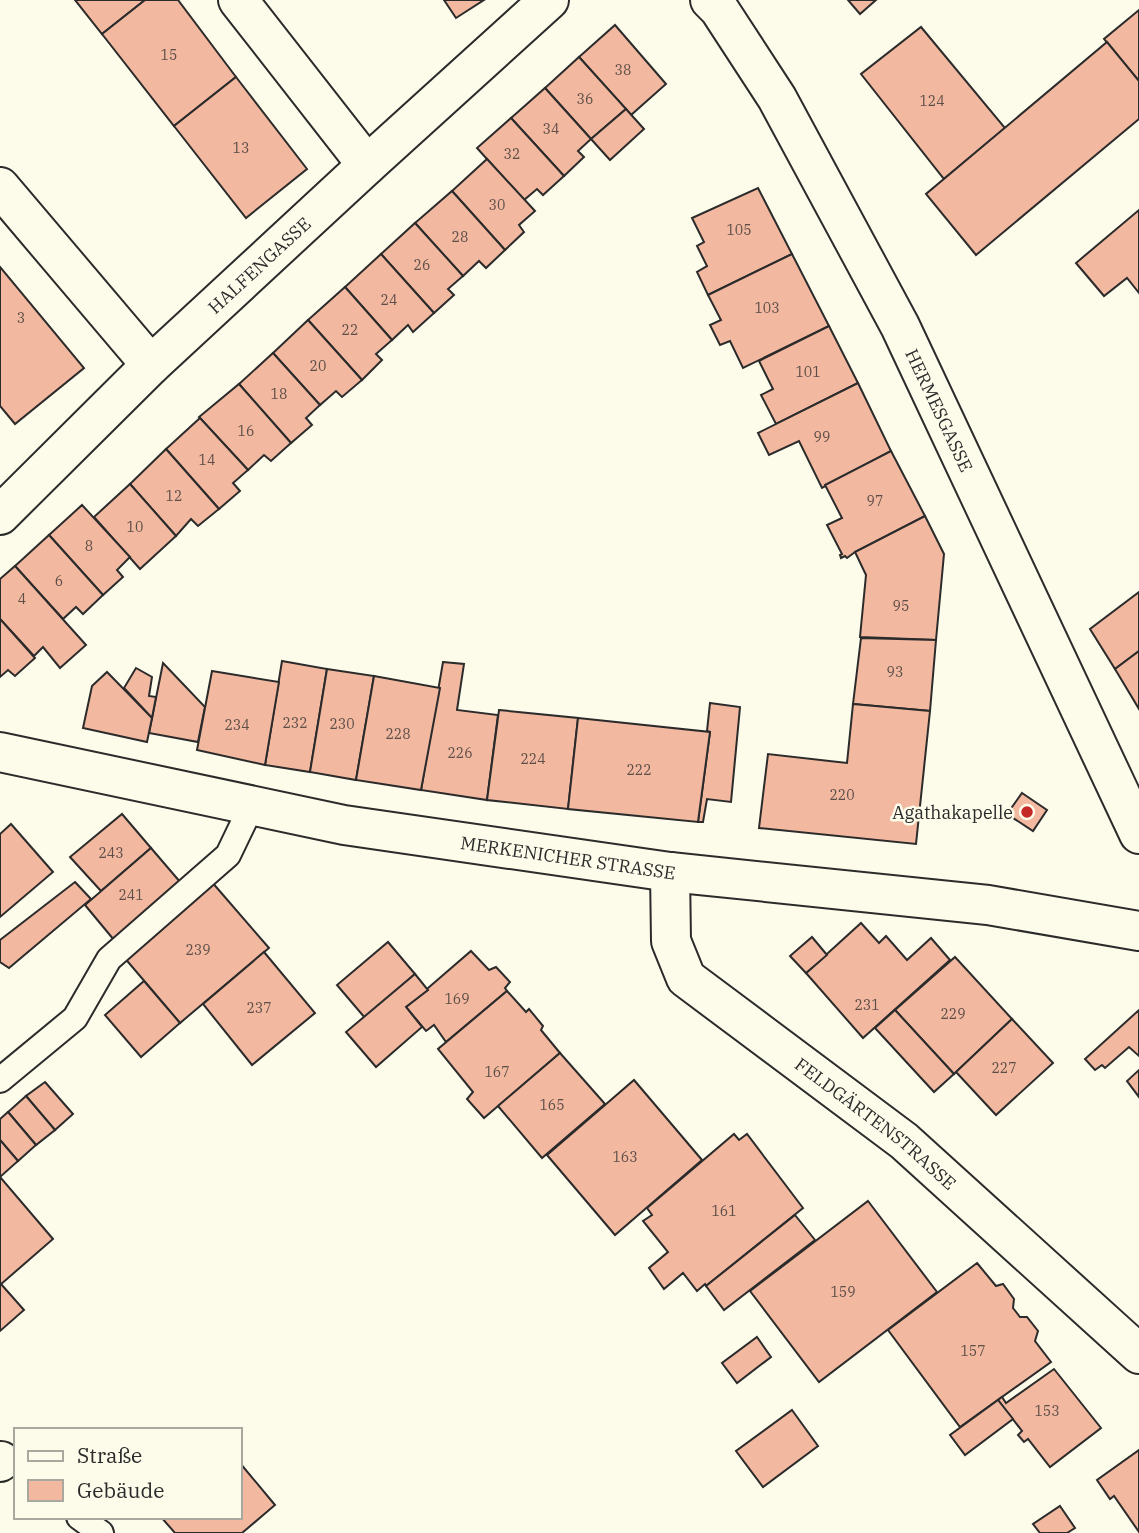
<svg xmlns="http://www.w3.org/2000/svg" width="1139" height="1533" font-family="'IBM Plex Serif',serif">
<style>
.building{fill:#f2b8a0;stroke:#2b2b2b;stroke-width:2}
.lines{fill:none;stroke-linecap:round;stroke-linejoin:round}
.service-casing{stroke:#2b2b2b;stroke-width:28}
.minor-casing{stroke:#2b2b2b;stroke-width:42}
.service{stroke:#fdfbea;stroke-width:24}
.minor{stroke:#fdfbea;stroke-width:38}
.poi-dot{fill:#c62828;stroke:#fdfbea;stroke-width:2.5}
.labels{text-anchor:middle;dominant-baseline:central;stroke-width:5;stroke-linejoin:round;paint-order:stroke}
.number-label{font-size:14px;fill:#5d4e48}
.street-label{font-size:18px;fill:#2b2b2b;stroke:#fdfbea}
.poi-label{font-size:18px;fill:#2b2b2b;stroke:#fdfbea;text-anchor:end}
</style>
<rect width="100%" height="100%" fill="#fdfbea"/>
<g class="building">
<path d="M75,0H145L102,34Z"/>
<path d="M145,0H178L236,77L174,126L102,34Z"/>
<path d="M444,0H484L456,18Z"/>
<path d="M848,0H876L860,14Z"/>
<path d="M1139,10V81L1104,39Z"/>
<path d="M615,25L666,84L631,115L579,57Z"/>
<path d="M921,27L1005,128L944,179L861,74Z"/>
<path d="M1107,42L1139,81V119L976,255L926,194Z"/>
<path d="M579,57L626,109L591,139L545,88Z"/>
<path d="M236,77L307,169L246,218L174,126Z"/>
<path d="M545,88L591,139L578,151L584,157L564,176L511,118Z"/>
<path d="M626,109L644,129L610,160L591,139Z"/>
<path d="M511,118L564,176L543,195L537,189L524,200L477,148Z"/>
<path d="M487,159L535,211L519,225L524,232L505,250L452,191Z"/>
<path d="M758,188L792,254L708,295L697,272L707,266L697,246L704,242L692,218Z"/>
<path d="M452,191L505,250L486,268L479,261L463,276L415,223Z"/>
<path d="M1139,210V293L1127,278L1104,296L1076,263Z"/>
<path d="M415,223L463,276L448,289L454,295L434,313L381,254Z"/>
<path d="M381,254L434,313L413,332L408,325L392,340L345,287Z"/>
<path d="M792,254L829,326L743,368L730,341L720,345L710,325L721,320L708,295Z"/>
<path d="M0,267L84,368L15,424L0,406Z"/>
<path d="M345,287L392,340L376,354L382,360L362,380L308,320Z"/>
<path d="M308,320L362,380L342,397L336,391L320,405L273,353Z"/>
<path d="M829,326L858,383L776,424L761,395L773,389L759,361Z"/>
<path d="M273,353L320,405L306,418L312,425L291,443L239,384Z"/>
<path d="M858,383L891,451L822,488L799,441L769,455L758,433Z"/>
<path d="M239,384L291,443L271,461L264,455L248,470L199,417Z"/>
<path d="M200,418L248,470L233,483L240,491L219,509L166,449Z"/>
<path d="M166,449L219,509L198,526L191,519L176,536L130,484Z"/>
<path d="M891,451L925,516L855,552L847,558L845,556L841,558L840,555L842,554L827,525L842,518L825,485Z"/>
<path d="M130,484L176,536L140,569L94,517Z"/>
<path d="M82,505L130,557L117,570L123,577L103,595L49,535Z"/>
<path d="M925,516L944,554L936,640L860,637L866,575L855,552Z"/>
<path d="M49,535L103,595L83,614L76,607L63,619L15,566Z"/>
<path d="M15,566L86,645L60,668L43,647L34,656L0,619V579Z"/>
<path d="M1139,592V651L1115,669L1090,629Z"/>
<path d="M0,619L35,658L15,676L8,670L0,677Z"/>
<path d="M861,638L936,640L930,711L853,704Z"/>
<path d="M1139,651V709L1115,669Z"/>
<path d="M282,661L327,669L310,772L265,765Z"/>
<path d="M443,662L464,664L457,710L498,715L487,800L421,790Z"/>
<path d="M163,663L205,707L198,742L149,733Z"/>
<path d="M136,668L152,677L149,696L156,697L152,718L124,688Z"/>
<path d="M327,669L374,676L356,780L310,772Z"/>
<path d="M212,671L279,682L265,765L197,750Z"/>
<path d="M107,672L152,718L147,742L83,728L92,686Z"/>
<path d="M374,676L440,688L421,790L356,780Z"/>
<path d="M710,703L740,707L731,802L707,799L703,822H698L710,732L707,731Z"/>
<path d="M853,704L930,711L916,844L759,828L768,754L847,763Z"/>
<path d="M499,710L578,718L568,809L487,800Z"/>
<path d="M578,718L710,732L698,822L568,809Z"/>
<path d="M1022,793L1047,810L1033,831L1007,814Z"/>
<path d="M122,814L151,848L101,891L70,857Z"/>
<path d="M11,824L53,872L0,917V834Z"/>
<path d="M151,848L181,883L114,940L85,905Z"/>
<path d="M211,881L269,948L180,1023L123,956Z"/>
<path d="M75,882L91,899L9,968L0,962V940Z"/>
<path d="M861,923L879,943L886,936L907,960L931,938L950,960L863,1038L806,973Z"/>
<path d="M812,937L827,955L806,973L790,956Z"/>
<path d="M388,942L415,974L365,1018L337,985Z"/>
<path d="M471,951L489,970L496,967L510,982L505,988L507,991L446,1042L434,1025L426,1031L406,1007Z"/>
<path d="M264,952L315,1013L252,1065L203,1004Z"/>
<path d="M955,957L1012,1019L954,1074L895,1010Z"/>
<path d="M415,974L428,990L406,1007L422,1027L376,1067L346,1032Z"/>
<path d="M144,981L180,1023L141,1057L105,1015Z"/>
<path d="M507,991L526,1012L529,1009L543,1026L541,1030L560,1053L484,1118L467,1099L473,1092L438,1049Z"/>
<path d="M895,1010L954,1074L934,1092L875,1028Z"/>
<path d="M1139,1010V1056L1129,1047L1105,1068L1102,1065L1095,1070L1085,1059Z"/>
<path d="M1012,1019L1053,1063L996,1115L956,1072Z"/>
<path d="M560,1053L605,1104L542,1158L498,1106Z"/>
<path d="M1139,1070V1097L1127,1081Z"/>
<path d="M634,1080L702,1160L615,1235L547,1155Z"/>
<path d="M45,1082L73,1114L55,1130L26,1096Z"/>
<path d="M26,1096L55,1130L36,1145L8,1112Z"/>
<path d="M8,1112L36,1145L18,1161L0,1140V1119Z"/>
<path d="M734,1134L739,1140L747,1134L803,1208L706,1286L705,1284L697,1291L683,1273L664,1289L649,1268L668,1252L643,1221L652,1215L647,1208Z"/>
<path d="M0,1140L18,1161L0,1177Z"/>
<path d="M0,1177L53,1239L0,1285Z"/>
<path d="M868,1201L937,1292L819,1382L750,1291Z"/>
<path d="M795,1215L815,1240L724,1310L706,1286Z"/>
<path d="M977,1263L996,1286L1003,1284L1014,1299L1013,1308L1020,1317H1027L1038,1331L1035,1341L1051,1362L960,1427L888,1330Z"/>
<path d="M1,1284L24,1310L0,1331V1285Z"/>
<path d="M757,1337L771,1357L737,1383L722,1363Z"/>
<path d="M1054,1369L1101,1428L1050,1467L1028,1439L1024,1442L1018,1435L1022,1431L998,1400L1002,1397L1006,1403Z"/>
<path d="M998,1400L1013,1419L965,1455L950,1435Z"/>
<path d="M792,1410L818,1446L763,1487L736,1451Z"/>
<path d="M1139,1450V1532L1114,1496L1110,1499L1097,1480Z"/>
<path d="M240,1463L275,1505L242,1533H175L161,1517H240Z"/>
<path d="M1060,1506L1075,1528L1067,1533H1040L1033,1524Z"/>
</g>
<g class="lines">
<g class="service-casing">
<g id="service">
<path d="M0,1080L75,1018L109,959L228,855L252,805"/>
<path d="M79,1517L101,1533"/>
</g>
</g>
<g class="minor-casing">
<g id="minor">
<path d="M238,0L367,165"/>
<path id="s1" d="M710,0L719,9L777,98L900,326L1139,834"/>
<path d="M0,187L151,365"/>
<path id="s2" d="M0,515L151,365L367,165L549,0"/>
<path id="s3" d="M0,752L344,825L670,872L988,905L1139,931"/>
<path id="s4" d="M670,872L671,941L686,978L904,1141L1139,1354"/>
<path d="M0,1462L1,1461"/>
</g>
</g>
<use href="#service" class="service"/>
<use href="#minor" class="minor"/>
</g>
<circle class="poi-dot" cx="1027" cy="812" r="7"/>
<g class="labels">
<g class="number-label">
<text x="169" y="55">15</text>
<text x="623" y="70">38</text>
<text x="585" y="99">36</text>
<text x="932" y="101">124</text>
<text x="551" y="129">34</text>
<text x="241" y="148">13</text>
<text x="512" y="154">32</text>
<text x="497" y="205">30</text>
<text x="739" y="230">105</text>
<text x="460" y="237">28</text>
<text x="422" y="265">26</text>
<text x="389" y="300">24</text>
<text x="767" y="308">103</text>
<text x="21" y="318">3</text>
<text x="350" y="330">22</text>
<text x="318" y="366">20</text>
<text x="808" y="372">101</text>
<text x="279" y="394">18</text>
<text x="246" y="431">16</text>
<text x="822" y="437">99</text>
<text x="207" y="460">14</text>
<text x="174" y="496">12</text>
<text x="875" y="501">97</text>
<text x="135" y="527">10</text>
<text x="89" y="546">8</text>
<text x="59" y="581">6</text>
<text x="22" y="599">4</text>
<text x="901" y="606">95</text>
<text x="895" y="672">93</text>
<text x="295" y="723">232</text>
<text x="342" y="724">230</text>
<text x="237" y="725">234</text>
<text x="398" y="734">228</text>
<text x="460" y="753">226</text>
<text x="533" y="759">224</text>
<text x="639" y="770">222</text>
<text x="842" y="795">220</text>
<text x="111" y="853">243</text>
<text x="131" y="895">241</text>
<text x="198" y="950">239</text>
<text x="457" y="999">169</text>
<text x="867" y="1005">231</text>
<text x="259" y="1008">237</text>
<text x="953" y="1014">229</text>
<text x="1004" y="1068">227</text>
<text x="497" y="1072">167</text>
<text x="552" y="1105">165</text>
<text x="625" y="1157">163</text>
<text x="724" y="1211">161</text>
<text x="843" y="1292">159</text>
<text x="973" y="1351">157</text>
<text x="1047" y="1411">153</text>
</g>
<g class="street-label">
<text stroke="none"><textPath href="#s2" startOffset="360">HALFENGASSE</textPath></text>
<text stroke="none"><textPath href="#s1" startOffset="471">HERMESGASSE</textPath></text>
<text stroke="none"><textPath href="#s3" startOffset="578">MERKENICHER STRASSE</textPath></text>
<text stroke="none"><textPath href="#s4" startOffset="348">FELDGÄRTENSTRASSE</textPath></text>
</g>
<g class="poi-label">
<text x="1013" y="812">Agathakapelle</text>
</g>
</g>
<rect x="14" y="1428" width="228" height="91" fill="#fdfbea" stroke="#a9a89e" stroke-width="2"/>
<rect x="28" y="1451" width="35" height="10" fill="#fdfbea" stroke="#a9a89e" stroke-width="2"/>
<text x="77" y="1463" font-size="21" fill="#2b2b2b">Straße</text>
<rect x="28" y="1480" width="35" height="21" fill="#f2b8a0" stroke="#a9a89e" stroke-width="2"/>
<text x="77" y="1498" font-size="21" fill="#2b2b2b">Gebäude</text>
</svg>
